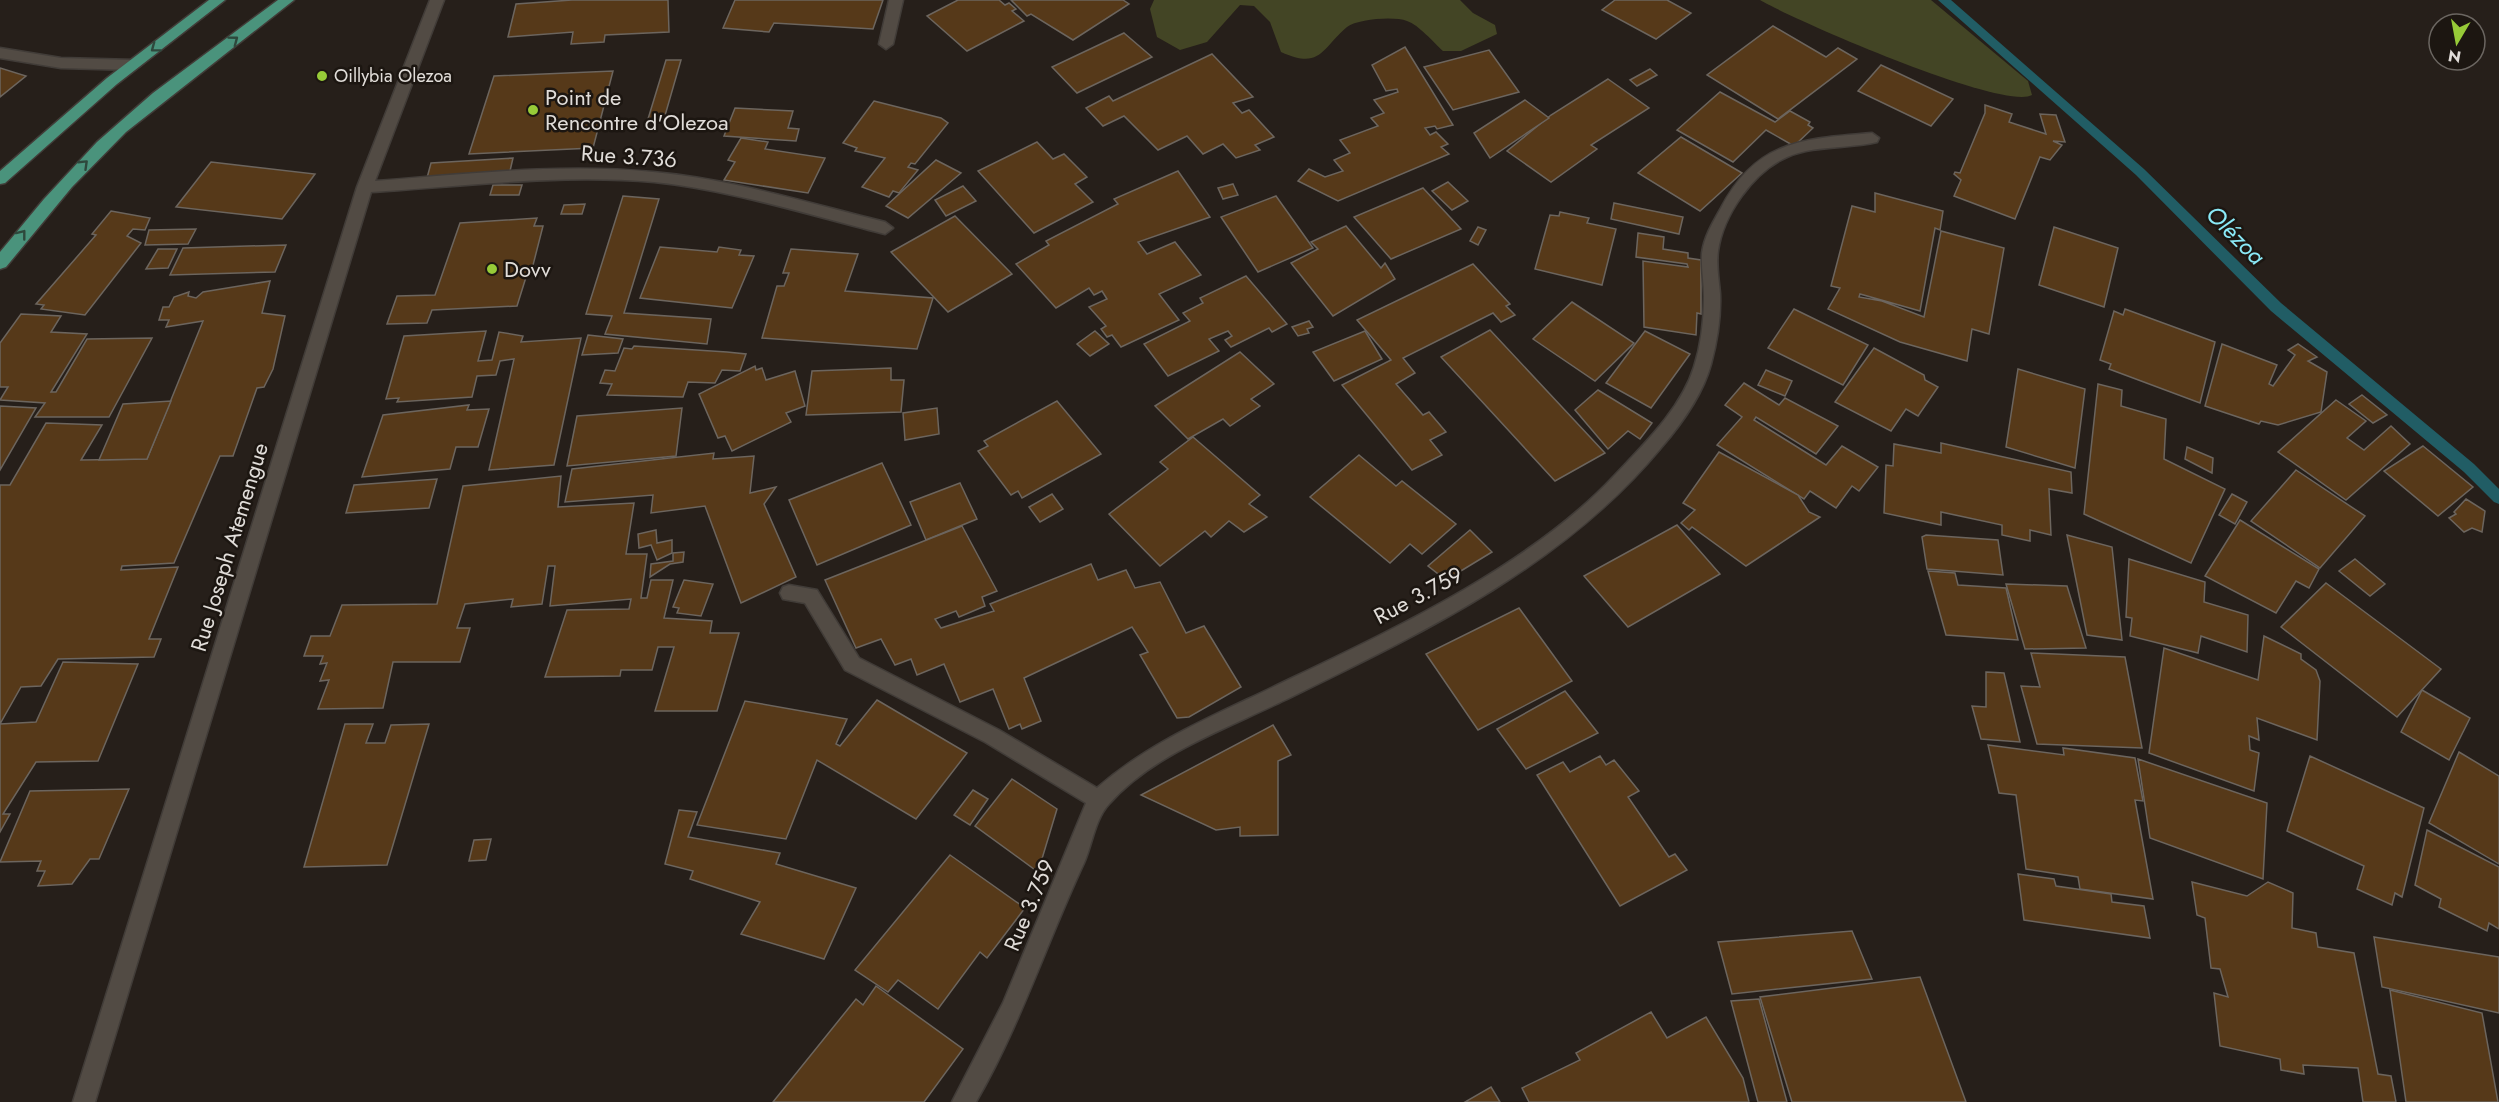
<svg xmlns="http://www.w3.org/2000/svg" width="2499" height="1102" font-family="Jost,sans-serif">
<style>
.green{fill:#434525}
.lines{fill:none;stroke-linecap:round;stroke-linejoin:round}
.stream{fill:#215d65;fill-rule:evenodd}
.building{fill:#563919;stroke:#6c655e;stroke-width:1.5}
.minor-casing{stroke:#413c38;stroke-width:3}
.major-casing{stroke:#413c38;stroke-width:3}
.minor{fill:#524b44;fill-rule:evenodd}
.major{fill:#4a937c;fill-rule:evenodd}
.oneway{stroke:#2e483c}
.poi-dot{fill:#97cb38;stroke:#1c1611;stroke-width:2}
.labels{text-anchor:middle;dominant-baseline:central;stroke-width:5;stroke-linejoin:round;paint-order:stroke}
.far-poi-label{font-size:18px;fill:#e1ddd9;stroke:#1c1611;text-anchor:start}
.poi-label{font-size:22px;fill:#e1ddd9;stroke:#1c1611;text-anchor:start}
.street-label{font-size:22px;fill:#e1ddd9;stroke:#1c1611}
.water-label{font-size:24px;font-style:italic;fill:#8ae9f7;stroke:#1c1611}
</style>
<rect width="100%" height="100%" fill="#261f1a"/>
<g class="green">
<path d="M1154,0H1460L1473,13L1495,25L1497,34L1461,51H1443C1433,42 1419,25 1407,21C1394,16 1358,19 1347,27C1321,49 1321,70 1281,52L1270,22L1254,6L1240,5L1207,42L1180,50L1157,37L1150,9Z"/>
<path d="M1760,0H1931L2028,81L2032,95C2003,111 1794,20 1760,0Z"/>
</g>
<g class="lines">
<path class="stream" d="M1938,0H1951L2144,169L2281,303L2474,464L2499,489V504L2494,502L2464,472L2271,311L2136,175Z"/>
</g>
<g class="building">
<path d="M572,0H668L669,32L605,35L604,42L571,44L573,32L508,37L516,4Z"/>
<path d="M735,0H883L873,29L774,23L769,32L723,28Z"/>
<path d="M958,0H999L1005,5L1009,3L1016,9L1012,11L1024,21L967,51L927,16Z"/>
<path d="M1011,0H1123L1129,4L1073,40L1031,14L1027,16Z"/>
<path d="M1615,0H1667L1691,13L1656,39L1602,10Z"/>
<path d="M1773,26L1826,57L1838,48L1857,59L1778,119L1707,75Z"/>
<path d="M1124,33L1152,57L1077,93L1052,67Z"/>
<path d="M1405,47L1453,125L1437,129L1435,126L1425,128L1430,135L1436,132L1448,144L1441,147L1449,154L1338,201L1298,181L1309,169L1325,177L1343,171L1334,160L1350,153L1340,140L1378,126L1371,118L1384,113L1374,100L1398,92L1397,89L1386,91L1372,65Z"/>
<path d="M1489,50L1519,92L1453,110L1424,67Z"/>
<path d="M1212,54L1253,97L1233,103L1242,113L1249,110L1274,137L1255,145L1260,150L1236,158L1223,144L1203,154L1187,136L1158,150L1124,116L1103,126L1086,108L1109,96L1113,101Z"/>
<path d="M666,60H681L664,119H648Z"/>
<path d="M1881,65L1953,99L1931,126L1858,91Z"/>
<path d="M0,68L26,76L0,97Z"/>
<path d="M1650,69L1657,75L1637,86L1630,80Z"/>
<path d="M613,71L593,148L469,154L494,76Z"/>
<path d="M1608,79L1649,108L1591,145L1597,149L1551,182L1507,151L1551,115Z"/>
<path d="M1720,92L1775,122L1790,111L1810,122L1808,125L1813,128L1794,146L1766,130L1733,162L1677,130Z"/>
<path d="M1525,100L1549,118L1490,158L1474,133Z"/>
<path d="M874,101L941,118L948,123L915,164L911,163L908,167L918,170L899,193L893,191L889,197L862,187L885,158L855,151L857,148L843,143Z"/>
<path d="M1985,105L2012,114L2009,122L2046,134L2040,114L2056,115L2065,142L2053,141L2062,145L2050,160L2040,157L2015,219L1954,196L1961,180L1954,174L1955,172L1960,173L1985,113Z"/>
<path d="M735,108L793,111L788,128L799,129L796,141L724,136Z"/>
<path d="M1681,137L1742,173L1700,211L1638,173Z"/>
<path d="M741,138L768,142L765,149L825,158L808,193L724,180L735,162L728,160Z"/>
<path d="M1037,142L1053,159L1064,154L1087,177L1075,184L1093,202L1034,233L978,171Z"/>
<path d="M513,158L510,171L427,178L431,163Z"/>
<path d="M936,160L961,173L908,218L886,206Z"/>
<path d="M211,162L315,174L282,219L176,207Z"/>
<path d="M1178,171L1210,217L1138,242L1147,254L1175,242L1201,275L1159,294L1179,320L1121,347L1112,335L1107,337L1101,329L1106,326L1089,307L1107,299L1102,291L1094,295L1089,288L1056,308L1016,264L1049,245L1046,241L1118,204L1114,199Z"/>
<path d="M1448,182L1468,201L1452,210L1432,191Z"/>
<path d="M1233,184L1238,195L1223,199L1218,188Z"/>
<path d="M493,185H522L519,195H490Z"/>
<path d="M963,186L976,201L946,216L935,200Z"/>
<path d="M1423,188L1461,229L1391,259L1354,217Z"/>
<path d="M1875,193L1943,211L1940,230L1935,228L1920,311L1860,294L1859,297L1882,301L1924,317L1941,231L2004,248L1989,334L1972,329L1967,361L1900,342L1828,309L1840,288L1831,286L1852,206L1875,212Z"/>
<path d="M623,196L659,199L624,313L711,319L707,344L605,334L612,316L586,314Z"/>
<path d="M1276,196L1313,248L1258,272L1221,217Z"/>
<path d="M1614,203L1683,217L1679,234L1611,219Z"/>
<path d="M585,204L582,214H561L564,205Z"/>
<path d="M111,211L150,218L145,230L133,229L127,236L141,243L85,315L41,309L44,305L36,304L96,235L92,234Z"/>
<path d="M1560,212L1589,218L1587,223L1616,229L1602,285L1535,269L1550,215L1559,216Z"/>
<path d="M955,216L1012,274L948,312L891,252Z"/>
<path d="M537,218L534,226H543L531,273L527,274L517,306L432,310L427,323L387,324L397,296L435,295L460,223Z"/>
<path d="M1346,226L1381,268L1385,263L1395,279L1333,316L1291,263L1318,249L1311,242Z"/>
<path d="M1478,227L1486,230L1478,245L1470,241Z"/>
<path d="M2054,227L2118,248L2104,307L2039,285Z"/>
<path d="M196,229L188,244L145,245L149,230Z"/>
<path d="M1638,233L1664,237L1663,249L1688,253V258L1701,260V314L1697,313L1696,335L1644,327L1643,261L1688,267L1687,264L1636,257Z"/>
<path d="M286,245L275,272L170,275L183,248Z"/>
<path d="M660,247L717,252L719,247L741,250L739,255L754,256L732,308L640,298Z"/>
<path d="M158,249H177L168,268L146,269Z"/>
<path d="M791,249L858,254L845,291L933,298L917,349L762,338L777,286H784L789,273H783Z"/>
<path d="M1473,264L1510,304L1506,306L1515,315L1501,322L1493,313L1403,358L1415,373L1396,384L1423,415L1429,412L1446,432L1430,440L1442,455L1412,470L1342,385L1391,360L1357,320Z"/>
<path d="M1246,276L1287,324L1272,332L1269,328L1231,347L1225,340L1232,336L1228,331L1209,339L1219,351L1168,376L1144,344L1190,321L1183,313L1203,303L1200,298Z"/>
<path d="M270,281L262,313L285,316L273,369L264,387L257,388L233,456H220L174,563L122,566L121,570L178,567L149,639H161L154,657L58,659L41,686L21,687L0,724L36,722L63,662L138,664L98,761L36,762L3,814H10L0,832V485H10L46,423L102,425L81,460L147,459L203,321L166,327L169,320H159L163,307H169L174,297L189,292L188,296L196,298L203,292Z"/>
<path d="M1572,302L1634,343L1595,381L1533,339Z"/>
<path d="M1794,309L1868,345L1843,385L1768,348Z"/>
<path d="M2125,309L2215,342L2200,403L2109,369L2111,364L2100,360L2114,311L2123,315Z"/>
<path d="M21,314L61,316L51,332L87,334L51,392H56L87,339L152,338L109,417H35L45,403L0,400L8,387H0V343Z"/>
<path d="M1309,321L1313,327L1307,329L1309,333L1298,336L1292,327Z"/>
<path d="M1490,330L1605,453L1555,481L1441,357Z"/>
<path d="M486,331L478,361L492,360L499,332L523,336L521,342L581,338L554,465L489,470L514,359L500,361L496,375L477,376L472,397L397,402L399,398L386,399L404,336Z"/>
<path d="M1095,331L1109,344L1090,356L1077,344Z"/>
<path d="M1365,331L1382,359L1334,381L1313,352Z"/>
<path d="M1645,331L1690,354L1651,408L1606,383Z"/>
<path d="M588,335L623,339L618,353L582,355Z"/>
<path d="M2222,344L2277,365L2269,384L2273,386L2295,355L2288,350L2298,344L2317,357L2308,361L2327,372L2321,412L2278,425L2261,421L2259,424L2205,406Z"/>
<path d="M634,346L727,352L746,354L740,371L722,370L715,383L688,382L683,397L607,395L612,384L600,383L605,370L615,371L624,348L632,349Z"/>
<path d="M1874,348L1924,375L1925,380L1938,387L1918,416L1906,409L1891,431L1835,402Z"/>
<path d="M1240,352L1274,384L1251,399L1260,406L1230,426L1223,419L1188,439L1155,406Z"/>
<path d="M755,366L756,370L762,368L766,380L795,371L805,406L786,413L791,422L732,451L725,436L718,438L699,394Z"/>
<path d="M891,368V380H904L901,412L806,415L812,371Z"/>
<path d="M2018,369L2085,389L2075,468L2006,447Z"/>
<path d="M1766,370L1792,381L1785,396L1758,385Z"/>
<path d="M1744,383L1779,405L1785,398L1838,426L1816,454L1756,417L1754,420L1826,465L1842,446L1878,467L1859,491L1852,486L1836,508L1810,491L1804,499L1717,445L1742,417L1725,405Z"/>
<path d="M2098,384L2122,390L2121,406L2166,419L2164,459L2225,489L2191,563L2084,514Z"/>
<path d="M1598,390L1652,423L1640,439L1628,431L1608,449L1575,410Z"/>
<path d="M2362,395L2387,415L2373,423L2349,404Z"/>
<path d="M2336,400L2366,421L2347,438L2364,450L2391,426L2410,444L2346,500L2278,452Z"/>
<path d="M171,401L147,459L99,460L123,404Z"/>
<path d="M1057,401L1101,454L1022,498L1018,491L1011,495L978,451L988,446L984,441Z"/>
<path d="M469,405L467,410L489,409L478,447H456L450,469L362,477L383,415Z"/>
<path d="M0,406L36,408L0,470Z"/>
<path d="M682,408L676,456L567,466L577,416Z"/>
<path d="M937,408L939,434L905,440L903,413Z"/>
<path d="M1193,437L1260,495L1249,504L1267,517L1244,532L1229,521L1211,537L1205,531L1160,566L1109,514L1168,469L1160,462Z"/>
<path d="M1941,443L2071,472L2072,493L2049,489L2051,535L2030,530V541L2002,535V525L1941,512V525L1884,513L1886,465L1893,466L1894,444L1941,453Z"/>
<path d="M2423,446L2473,487L2438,516L2384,471Z"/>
<path d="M2187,447L2213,458L2212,473L2185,459Z"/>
<path d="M1719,452L1798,495L1809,512L1820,517L1746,566L1692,527L1689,530L1681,523L1695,510L1683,503Z"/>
<path d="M714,453L713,459L754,456L750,493L776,487L764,504L796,577L741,603L705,506L651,513L653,495L565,502L572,469Z"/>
<path d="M1359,455L1396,486L1402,481L1456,524L1422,554L1410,544L1390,563L1310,497Z"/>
<path d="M882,463L911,525L817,565L789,500Z"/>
<path d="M2296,470L2365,516L2320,568L2251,521Z"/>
<path d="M561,476L558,507L634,503L626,554H647L641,598H647L651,580H673L664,618L712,621L710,633H739L717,711H655L674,647H658L652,670H621L620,676L545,677L567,610L629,609L631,599L550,606L555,566H548L542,604L511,607L513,599L465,604L457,628H470L460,662H393L383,708L318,709L329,680L320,681L327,663L320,664L323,656H304L311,636H330L342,605L437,604L463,486Z"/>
<path d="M437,479L429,508L346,513L354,485Z"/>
<path d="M960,483L977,519L926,540L910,502Z"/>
<path d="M1052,494L1063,509L1040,522L1029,507Z"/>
<path d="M2232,494L2247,502L2235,524L2219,515Z"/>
<path d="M2466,499L2485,511L2482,532L2472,528L2464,532L2449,518L2456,514L2454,512Z"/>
<path d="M2240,520L2319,569L2309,588L2296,581L2276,613L2205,576Z"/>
<path d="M1677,525L1720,574L1628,627L1584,576Z"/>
<path d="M962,526L997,591L982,597L985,606L959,617L956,611L935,619L941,628L994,611L990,604L1091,564L1098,580L1126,570L1135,588L1160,582L1186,633L1204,626L1241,687L1189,717L1177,718L1140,655L1148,652L1132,627L1024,678L1041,721L1022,729L1020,724L1009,729L993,689L960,702L944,664L917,675L911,659L895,665L881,639L856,648L825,580Z"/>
<path d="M656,530L657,543L672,540V553L657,560L651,545L639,548L638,534Z"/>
<path d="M1470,530L1492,552L1446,580L1428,566Z"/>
<path d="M1926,535L1998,540L2003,575L1927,569L1922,537Z"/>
<path d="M2067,535L2112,547L2122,640L2087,635Z"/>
<path d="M684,552L683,562L670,564L650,577L651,564L673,561V553Z"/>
<path d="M2129,559L2205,582L2204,602L2248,615L2247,652L2201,636L2198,653L2130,636L2132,618L2126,617Z"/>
<path d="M2355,559L2385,584L2370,596L2339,571Z"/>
<path d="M1928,571L1955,573L1958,585L2006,588L2018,640L1946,635Z"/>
<path d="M684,580L713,584L701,616L677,613L679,608L673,607Z"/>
<path d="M2326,583L2441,669L2397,717L2281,627Z"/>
<path d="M2006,584L2067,586L2086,648L2025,649Z"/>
<path d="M1519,608L1572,681L1478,730L1426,654Z"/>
<path d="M2264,636L2301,654V659L2316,670L2320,681L2317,740L2257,718L2259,740L2249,736L2250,750L2259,753L2254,791L2149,753L2164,648L2258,680Z"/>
<path d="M2031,653L2125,657L2142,748L2037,744L2021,686L2040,687Z"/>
<path d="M1986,672L2004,673L2020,742L1981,739L1972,706L1986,707Z"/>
<path d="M2422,690L2470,718L2449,760L2401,732Z"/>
<path d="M1565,691L1598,733L1526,769L1497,729Z"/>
<path d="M877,700L967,753L916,819L817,760L786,839L697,825L745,701L847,719L836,744L840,746Z"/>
<path d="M345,724H373L366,743H385L391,725L429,724L387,865L304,867Z"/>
<path d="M1273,725L1291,755L1278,761V835L1240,836V827L1216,830L1141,795Z"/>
<path d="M1988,745L2064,755L2063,748L2135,758L2143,801L2135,800L2153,899L2080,889L2078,877L2026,869L2016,795L1999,793Z"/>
<path d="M2459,752L2499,776V864L2429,823Z"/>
<path d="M1600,756L1606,765L1614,760L1639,791L1628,797L1669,857L1675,854L1687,870L1620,906L1537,775L1563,762L1570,772Z"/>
<path d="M2310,756L2424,808L2402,897L2395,893L2392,905L2357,889L2364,866L2287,831Z"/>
<path d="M2138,759L2267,803L2263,879L2150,838Z"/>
<path d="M1012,779L1057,809L1038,872L975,826Z"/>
<path d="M129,789L99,859H90L72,884L38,886L45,871H37L41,861L0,862L30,791Z"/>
<path d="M973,790L988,799L970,825L954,815Z"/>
<path d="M679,810L697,812L688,837L780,853L776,864L856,888L824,959L741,934L760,902L690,879L693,871L665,864Z"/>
<path d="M2427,830L2499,867V929L2489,923L2487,931L2439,907L2441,899L2415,885Z"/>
<path d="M491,839L486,860L469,861L474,840Z"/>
<path d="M950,855L1025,908L987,958L980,952L938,1009L898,980L888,992L855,970Z"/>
<path d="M2018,874L2054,879L2056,886L2111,894L2112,902L2144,906L2150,938L2024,920Z"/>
<path d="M2192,882L2247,896L2268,882L2293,893L2292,928L2316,933L2318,947L2354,953L2378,1074L2391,1076L2396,1102H2363L2358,1068L2303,1065L2304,1074L2281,1070L2280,1059L2220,1046L2214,993L2228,997L2220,969L2211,968L2205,918L2197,915Z"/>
<path d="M1852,931L1872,979L1732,994L1718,942Z"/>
<path d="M2374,937L2499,957V1013L2382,987Z"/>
<path d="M1920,977L1966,1102H1792L1760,997Z"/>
<path d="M876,986L963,1049L924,1102H773L856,999L863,1005Z"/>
<path d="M2390,990L2482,1013L2498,1102H2406Z"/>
<path d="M1759,999L1787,1102H1758L1731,1001Z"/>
<path d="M1651,1012L1667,1038L1706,1017L1743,1078L1749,1102H1529L1522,1088L1580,1060L1576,1053Z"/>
<path d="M1491,1087L1500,1102H1465Z"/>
</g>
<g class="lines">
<g class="minor-casing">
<g id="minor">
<path d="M430,0H444L375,181C467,174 561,163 653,172C732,179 808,203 885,222L893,228L885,234C809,215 732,190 654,182C560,174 465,186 371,192L95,1102H73L357,187Z"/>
<path d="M889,0H903L893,44L886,49L879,44Z"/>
<path d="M0,48L61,58L134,60L141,65L134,70L61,68L0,58Z"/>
<path d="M1872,133L1879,138L1877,142C1847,149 1815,145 1787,157C1753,172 1723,215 1718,251C1716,266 1719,280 1720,294C1721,317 1717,342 1711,364C1703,394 1680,426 1660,449C1562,567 1420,634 1285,700C1226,729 1153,754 1109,804C1095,819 1092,845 1084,863C1047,942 1020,1026 976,1102H952L1003,1003L1086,803L985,742L845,670L805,603L783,599L780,593L783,587L789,585L817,590L859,658L999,730L1097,788C1147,744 1208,718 1267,690C1381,635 1526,570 1614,476C1643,445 1681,409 1694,367C1701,345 1704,319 1704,297C1704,282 1701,268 1702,253C1704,237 1713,222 1721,208C1756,140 1803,139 1872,133Z"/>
</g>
</g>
<g class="major-casing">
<g id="major">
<path d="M209,0H225L117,84L5,183L0,184V171L107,78Z"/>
<path d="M278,0H294L126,132L72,187L6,267L0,269V252L44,199L97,142L153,93Z"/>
</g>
</g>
<use href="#minor" class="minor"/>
<use href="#major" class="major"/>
</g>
<defs><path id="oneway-chevron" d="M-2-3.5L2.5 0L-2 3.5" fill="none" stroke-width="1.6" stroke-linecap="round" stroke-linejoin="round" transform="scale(1.5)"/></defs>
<g class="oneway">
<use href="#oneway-chevron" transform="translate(234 40) rotate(-37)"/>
<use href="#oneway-chevron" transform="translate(155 48) rotate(143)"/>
<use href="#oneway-chevron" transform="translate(84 164) rotate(-44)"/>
<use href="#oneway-chevron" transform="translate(22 234) rotate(-52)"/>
</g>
<g class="poi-dot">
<circle cx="322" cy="76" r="6"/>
<circle cx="533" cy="110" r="6"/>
<circle cx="492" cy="269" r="6"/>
</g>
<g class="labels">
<g class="far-poi-label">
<text x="334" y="76">Oillybia Olezoa</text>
</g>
<g class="poi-label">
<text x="545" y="97">Point de<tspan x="545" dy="25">Rencontre d'Olezoa</tspan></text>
<text x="504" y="269">Dovv</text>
</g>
<g class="street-label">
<text transform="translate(629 156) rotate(4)">Rue 3.736</text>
<text transform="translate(229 547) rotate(-73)">Rue Joseph Atemengue</text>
<text transform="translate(1418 595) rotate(-28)">Rue 3.759</text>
<text transform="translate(1029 905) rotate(-67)">Rue 3.759</text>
</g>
<g class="water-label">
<text transform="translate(2236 235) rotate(45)">Olézoa</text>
</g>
</g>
<g transform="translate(2457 42) rotate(190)"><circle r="28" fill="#1c1611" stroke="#6b6661" stroke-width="1.5"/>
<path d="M0-4.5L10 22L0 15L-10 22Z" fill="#97cb38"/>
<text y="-9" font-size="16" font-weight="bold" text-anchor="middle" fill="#e1ddd9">N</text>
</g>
</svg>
